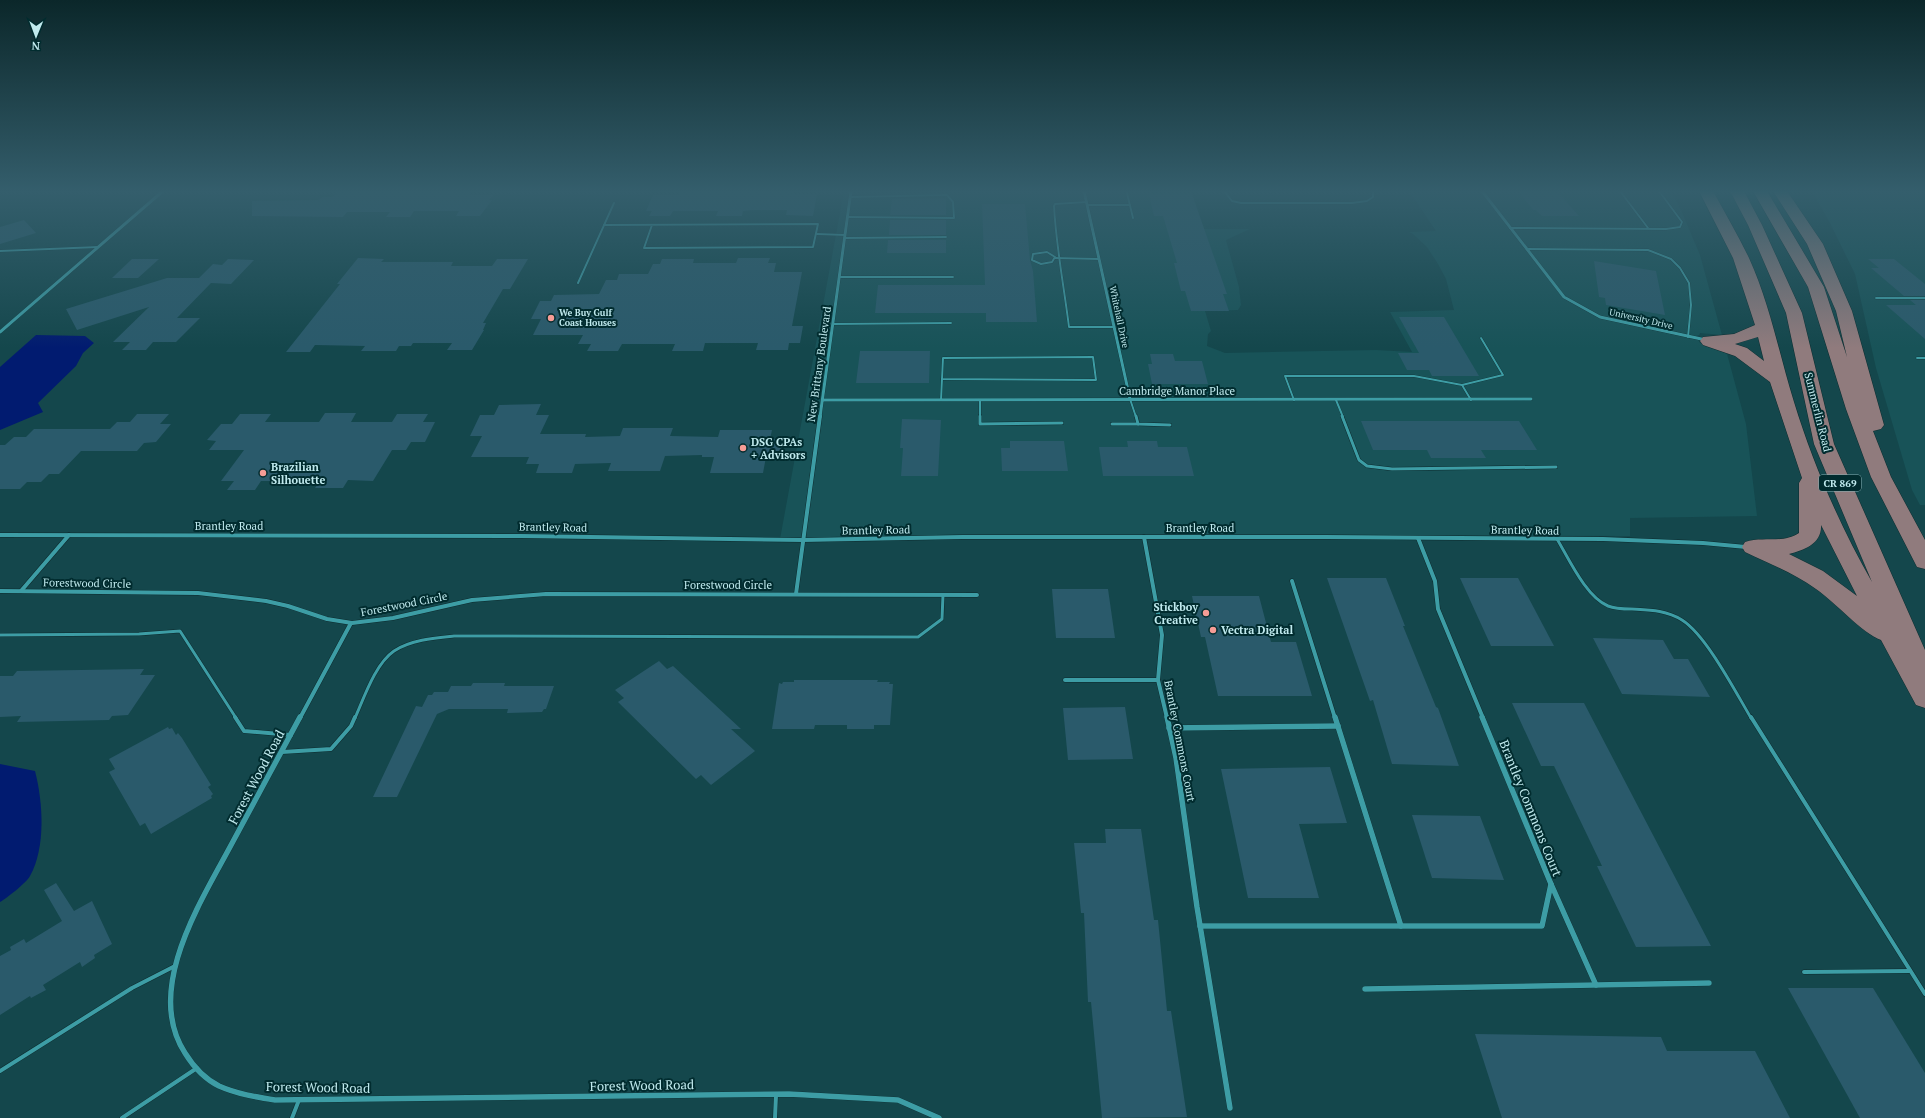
<svg xmlns="http://www.w3.org/2000/svg" width="1925" height="1118" font-family="'PT Serif',serif">
<style>
.built{fill:#185358}
.water{fill:#011b70}
.building{fill:#2a5a6b}
.lines{fill:none;stroke-linecap:round;stroke-linejoin:round}
.lane-far2-casing{stroke:#0d2b2e;stroke-width:2.5}
.lane-far1-casing{stroke:#0d2b2e;stroke-width:4}
.lane-casing{stroke:#0d2b2e;stroke-width:5}
.street-far2-casing{stroke:#0d2b2e;stroke-width:3.5}
.street-far1-casing{stroke:#0d2b2e;stroke-width:5}
.street-casing{stroke:#0d2b2e;stroke-width:6}
.primary-casing{stroke:#0d2b2e;stroke-width:1}
.lane-far2{stroke:#3d9da5;stroke-width:2}
.lane-far1{stroke:#3d9da5;stroke-width:3}
.lane{stroke:#3d9da5;stroke-width:4}
.street-far2{stroke:#3d9da5;stroke-width:3}
.street-far1{stroke:#3d9da5;stroke-width:4}
.street{stroke:#3d9da5;stroke-width:5.5}
.primary{fill:#907b7d;fill-rule:evenodd}
.poi-dot{fill:#f59c96;stroke:#012c2f;stroke-width:1.5}
.labels{text-anchor:middle;dominant-baseline:central;stroke-width:4;stroke-linejoin:round;paint-order:stroke}
.far-poi-label{font-size:9px;font-weight:bold;fill:#c0eaee;stroke:#012c2f;text-anchor:start}
.far-street-label{font-size:9px;fill:#c0eaee;stroke:#012c2f}
.shield{fill:#012c2f;stroke:#87b1b5;stroke-width:1}
.shield-label{font-size:10px;font-weight:bold;fill:#c0eaee}
.street-label{font-size:11px;fill:#c0eaee;stroke:#012c2f}
.poi-label{font-size:11px;font-weight:bold;fill:#c0eaee;stroke:#012c2f;text-anchor:start}
.near-street-label{font-size:13px;fill:#c0eaee;stroke:#012c2f}
</style>
<rect width="100%" height="100%" fill="#14474c"/>
<g class="built">
<path d="M844,191H1190L1202,229H1250L1226,240L1239,287L1241,305L1238,310L1205,311L1211,331L1208,334L1207,346L1225,353L1376,350L1412,352L1390,312L1454,310L1446,279L1438,264L1427,247L1413,234L1409,232L1436,231L1409,191H1671L1681,210L1700,255L1722,335L1700,333L1699,335L1696,336L1699,339V342L1706,346L1726,350L1746,424L1757,516L1630,518V536L1019,535L780,539Z"/>
<path d="M1812,191H1925V505H1920L1912,490L1876,368L1855,274L1830,223Z"/>
</g>
<g class="water">
<path d="M36,335L85,336L94,343L83,353L76,366L38,403L43,412L0,430V367Z"/>
<path d="M0,764L35,771C43,802 46,847 30,876C26,883 7,898 0,902Z"/>
</g>
<g class="building">
<path d="M473,191L470,195H493L489,200H492L480,216H456L459,211H414L410,217H386L390,212H347L343,217L252,216V201L319,200L322,197H332L337,192Z"/>
<path d="M680,191H792L791,194H817L813,216L786,215L787,210H753L743,211L742,216H716L718,211H673L670,216H649L652,211H646L653,195H678Z"/>
<path d="M1518,191H1557L1579,216H1542L1536,210H1533Z"/>
<path d="M1149,194H1192L1227,294H1223L1229,311H1191L1185,291H1181L1174,263H1177L1163,216H1154Z"/>
<path d="M946,198V215H890L892,199Z"/>
<path d="M982,204H1025L1030,260L1033,271L1037,322H986V313H875L878,285H985Z"/>
<path d="M24,220L36,233L0,244V227Z"/>
<path d="M890,220H946V235H889Z"/>
<path d="M946,240V253H887L888,240Z"/>
<path d="M358,258L384,259L381,262H453L451,266H492L497,259H528L510,289H503L483,323H486L483,330H484L472,350H447L452,343H413L411,346H399L396,351H361L365,346L315,345L310,352H286L340,284H337Z"/>
<path d="M738,258H770L768,263H776L774,272H802L792,326H803L800,343H789L788,350H756L758,343H705L703,351H672L675,344H622L618,351H587L591,344H578L583,335H533L541,319H531L540,301H551L554,295L599,294L606,280H617L619,274H648L653,264H660L662,259H694L693,263H736Z"/>
<path d="M132,259H159L138,278H112Z"/>
<path d="M228,259L254,260L231,284L211,283L177,318H200L176,342H153L146,350H122L130,342H113L149,307L77,330L66,309L167,278H199L213,264L222,265Z"/>
<path d="M1868,259H1894L1925,284V296H1904L1871,268H1879Z"/>
<path d="M1594,261L1656,271L1665,315L1606,305L1605,298L1599,297Z"/>
<path d="M1910,300H1925V339L1886,305H1916Z"/>
<path d="M1399,317H1444L1479,376H1432L1429,370H1407L1398,353H1419Z"/>
<path d="M860,351H930L929,383H856Z"/>
<path d="M1150,354H1173L1175,361H1202L1208,384H1152L1148,364H1152Z"/>
<path d="M541,404L536,415H549L540,434H586L585,437L620,436L623,428H673L670,436L718,437L720,430H772L770,439H784L780,457H766L763,473H710L714,457H702V455L665,456L660,471H608L611,463L575,464L572,473H536L539,464H526L529,457H471L482,436H470L480,415H494L499,405Z"/>
<path d="M325,413H356L351,422H392L397,414H428L423,422H435L425,442H411L406,450H392L373,481L348,480L343,488H315L320,481H261L255,490H227L234,481H221L244,450H209L216,441L207,440L221,424H232L240,414H271L265,422H319Z"/>
<path d="M137,414H169L160,424H171L156,442L144,443L137,451H81L59,474H49L41,482H27L20,489H0V445H5L14,437H26L34,429H110L117,422H130Z"/>
<path d="M902,419L941,420L938,476H901L903,448H900Z"/>
<path d="M1361,421H1519L1537,450H1481L1486,458H1431L1427,450H1373Z"/>
<path d="M1010,441H1064L1068,471H1002L1001,448H1010Z"/>
<path d="M1127,441H1157L1158,447H1187L1194,476H1103L1099,447H1128Z"/>
<path d="M1327,578H1386L1405,626H1403L1436,707L1438,708L1459,766L1392,764L1373,700L1370,701Z"/>
<path d="M1460,578H1518L1554,646H1491Z"/>
<path d="M1052,589H1108L1115,638H1056Z"/>
<path d="M1192,596H1259L1271,642H1296L1312,696H1218L1205,637H1201Z"/>
<path d="M1593,638L1663,640L1674,659H1688L1710,697L1622,694Z"/>
<path d="M659,661L667,669L673,666L741,729H731L755,751L711,785L701,775L696,779L618,702L624,698L615,690Z"/>
<path d="M144,669L140,675H155L128,715L112,716L109,720L17,722L21,716L0,717V676H13L17,671Z"/>
<path d="M794,680H878L877,682H890L889,684H893L890,725H874V729H847V725H815L814,729H772L779,683L782,684L783,682H794Z"/>
<path d="M473,683H505L504,686H554L546,709H544L542,712L507,713L508,709H449L437,714L397,797H373L416,706L422,707L428,695H432L434,692H448L451,686H471Z"/>
<path d="M1512,703H1584L1711,946L1636,947L1597,866H1602L1554,766H1541Z"/>
<path d="M1125,707L1133,759L1068,760L1063,708Z"/>
<path d="M168,727L169,729L172,728L176,735L178,733L182,738L211,785L208,787L213,794L211,796L212,798L151,834L145,823L140,826L109,772L115,769L109,759Z"/>
<path d="M1330,767L1347,823L1299,824L1319,898H1248L1221,769Z"/>
<path d="M1412,815L1480,816L1504,880L1432,878Z"/>
<path d="M1105,829H1141L1154,920H1158L1167,1011H1171L1187,1117L1102,1118L1091,1002H1088L1084,913H1081L1074,843H1106Z"/>
<path d="M56,883L74,911L92,901L112,944L94,955L95,958L82,967L80,962L43,985L46,990L31,998L30,996L0,1015V956L11,950L10,947L24,939L26,943L62,921L44,890Z"/>
<path d="M1788,988H1873L1925,1073V1118H1860Z"/>
<path d="M1475,1034L1661,1037L1667,1051H1755L1790,1118H1502Z"/>
</g>
<g class="lines">
<g class="lane-far2-casing">
<g id="lane-far2">
<path d="M1224,191L1232,201L1241,203H1352L1367,201L1373,197V191"/>
<path d="M1620,191L1648,228"/>
<path d="M1127,193L1133,218"/>
<path d="M1087,202L1055,204L1054,206C1056,246 1064,287 1069,327H1114"/>
<path d="M1087,205H1130"/>
<path d="M848,217L954,218L953,202L947,195L851,197"/>
<path d="M604,225L818,224L813,247L644,248L652,225"/>
<path d="M1510,228L1666,229L1680,227L1682,222L1659,191"/>
<path d="M817,234L845,235"/>
<path d="M845,238L946,237"/>
<path d="M1527,249L1648,250L1671,259L1680,268L1689,283L1691,305L1688,337"/>
<path d="M0,251L98,247"/>
<path d="M1047,252L1055,257L1052,262L1041,264L1032,260L1033,254Z"/>
<path d="M1055,258L1099,259"/>
<path d="M840,277H953"/>
<path d="M578,283L614,203"/>
<path d="M1876,298H1925"/>
<path d="M833,324L951,323"/>
<path d="M1093,357L1096,380L942,379L943,358Z"/>
<path d="M1917,358H1925"/>
<path d="M1130,399L1136,417"/>
<path d="M941,400L942,379"/>
<path d="M980,400V417"/>
<path d="M1294,400L1285,376H1414L1462,385"/>
<path d="M1336,400L1343,417"/>
<path d="M1471,400L1462,385L1503,375L1481,338"/>
</g>
</g>
<g class="lane-far1-casing">
<g id="lane-far1">
<path d="M980,416V424L1062,423"/>
<path d="M1136,416L1138,424L1170,425"/>
<path d="M1342,416L1359,460L1367,466L1392,469L1556,467"/>
<path d="M1112,424H1138"/>
<path d="M1557,539C1569,559 1586,597 1608,606C1615,609 1624,609 1632,609C1649,610 1666,610 1682,620C1706,635 1735,691 1751,718"/>
<path d="M0,635L139,634L180,631L236,718"/>
<path d="M355,718C364,698 375,664 394,651C411,640 434,638 454,636L918,637L942,619L943,595"/>
</g>
</g>
<g class="lane-casing">
<g id="lane">
<path d="M235,717L244,731L291,735"/>
<path d="M1751,717L1925,994"/>
<path d="M282,752L331,749L351,726L355,717"/>
<path d="M1804,972L1910,971"/>
<path d="M0,1071L132,988L175,966"/>
<path d="M122,1118L197,1068"/>
<path d="M292,1118L299,1100"/>
<path d="M775,1118L776,1095"/>
</g>
</g>
<g class="street-far2-casing">
<g id="street-far2">
<path d="M1084,191L1130,399"/>
<path d="M1482,191L1564,297L1600,317L1706,340"/>
<path d="M0,332L163,191"/>
<path d="M823,400L1531,399"/>
<path d="M820,417L851,191"/>
</g>
</g>
<g class="street-far1-casing">
<g id="street-far1">
<path d="M0,535L521,536L803,540L962,537H1327L1603,539L1703,543L1746,547"/>
<path d="M1144,537L1162,635L1158,680L1167,718"/>
<path d="M1418,538L1435,581L1438,609L1483,718"/>
<path d="M1292,581L1335,718"/>
<path d="M0,591L198,593L266,601L288,606L327,619L352,623L393,618L472,600L546,594L977,595"/>
<path d="M21,591L69,535"/>
<path d="M796,594L820,416"/>
<path d="M1065,680H1158"/>
<path d="M300,718L351,623"/>
</g>
</g>
<g class="street-casing">
<g id="street">
<path d="M300,717C277,760 253,804 230,847C200,903 144,990 185,1053C193,1066 205,1079 219,1086C237,1094 256,1097 275,1100L789,1094L898,1100L939,1118"/>
<path d="M1167,717L1176,758L1197,907L1230,1108"/>
<path d="M1335,717L1401,926"/>
<path d="M1169,728L1338,726"/>
<path d="M1551,884L1596,985"/>
<path d="M1200,926H1542L1551,884L1482,717"/>
<path d="M1365,989L1709,983"/>
</g>
</g>
<g class="primary-casing">
<g id="primary">
<path d="M1699,191H1713C1725,213 1738,235 1749,258C1770,304 1779,354 1794,402C1813,464 1840,526 1872,582L1814,444L1786,313L1748,225L1730,191H1744L1762,225L1802,313L1834,444L1925,650V708L1916,705L1881,640C1863,634 1834,601 1816,589C1794,573 1770,564 1745,552L1742,547L1745,542C1763,536 1783,544 1799,533V483L1802,478L1770,382L1735,356L1703,345L1700,341L1703,337L1734,334L1755,325L1733,258ZM1758,337L1764,361L1747,348L1735,344ZM1821,525L1857,596L1823,571L1789,554C1804,550 1822,544 1821,525Z"/>
<path d="M1753,191H1767L1824,287L1847,357L1836,311L1807,244L1773,191H1787L1823,244L1852,311L1884,425L1881,429L1873,431L1891,477L1925,540V569L1917,567L1871,477L1846,409L1808,287Z"/>
</g>
</g>
<use href="#lane-far2" class="lane-far2"/>
<use href="#lane-far1" class="lane-far1"/>
<use href="#lane" class="lane"/>
<use href="#street-far2" class="street-far2"/>
<use href="#street-far1" class="street-far1"/>
<use href="#street" class="street"/>
<use href="#primary" class="primary"/>
</g>
<linearGradient id="sky" x2="0" y2="1"><stop stop-color="#0b272a"/><stop offset="0.55" stop-color="#345e6c"/><stop offset="1" stop-color="#345e6c" stop-opacity="0"/></linearGradient>
<rect width="1925" height="348" fill="url(#sky)"/>
<g class="poi-dot">
<circle cx="551" cy="318" r="4"/>
<circle cx="743" cy="448" r="4"/>
<circle cx="263" cy="473" r="4"/>
<circle cx="1206" cy="613" r="4"/>
<circle cx="1213" cy="630" r="4"/>
</g>
<g class="labels">
<g class="far-poi-label">
<text x="559" y="313">We Buy Gulf<tspan x="559" dy="10">Coast Houses</tspan></text>
</g>
<g class="far-street-label">
<text transform="translate(1119 317) rotate(78)">Whitehall Drive</text>
<text transform="translate(1641 319) rotate(13)">University Drive</text>
</g>
<rect class="shield" x="1819" y="475" width="42" height="16" rx="3"/>
<g class="shield-label">
<text x="1840" y="483">CR 869</text>
</g>
<g class="street-label">
<text transform="translate(819 364) rotate(-82)">New Brittany Boulevard</text>
<text x="1177" y="391">Cambridge Manor Place</text>
<text transform="translate(1818 412) rotate(76)">Summerlin Road</text>
<text x="229" y="526">Brantley Road</text>
<text transform="translate(553 527) rotate(1)">Brantley Road</text>
<text x="1200" y="528">Brantley Road</text>
<text transform="translate(876 530) rotate(-1)">Brantley Road</text>
<text transform="translate(1525 530) rotate(1)">Brantley Road</text>
<text transform="translate(87 583) rotate(1)">Forestwood Circle</text>
<text x="728" y="585">Forestwood Circle</text>
<text transform="translate(404 604) rotate(-11)">Forestwood Circle</text>
<text transform="translate(1180 741) rotate(79)">Brantley Commons Court</text>
</g>
<g class="poi-label">
<text x="751" y="442">DSG CPAs<tspan x="751" dy="13">+ Advisors</tspan></text>
<text x="271" y="467">Brazilian<tspan x="271" dy="13">Silhouette</tspan></text>
<text x="1198" y="607" text-anchor="end">Stickboy<tspan x="1198" dy="13">Creative</tspan></text>
<text x="1221" y="630">Vectra Digital</text>
</g>
<g class="near-street-label">
<text transform="translate(256 777) rotate(-62)">Forest Wood Road</text>
<text transform="translate(1531 808) rotate(68)">Brantley Commons Court</text>
<text transform="translate(642 1085) rotate(-1)">Forest Wood Road</text>
<text transform="translate(318 1087) rotate(1)">Forest Wood Road</text>
</g>
</g>
<g transform="translate(36 36) rotate(181)" stroke="#012c2f" stroke-width="3" paint-order="stroke">
<path d="M0-3L7 15L0 10L-7 15Z" fill="#c0eaee"/>
<text y="-6" font-size="11" font-weight="bold" text-anchor="middle" fill="#c0eaee">N</text>
</g>
</svg>
